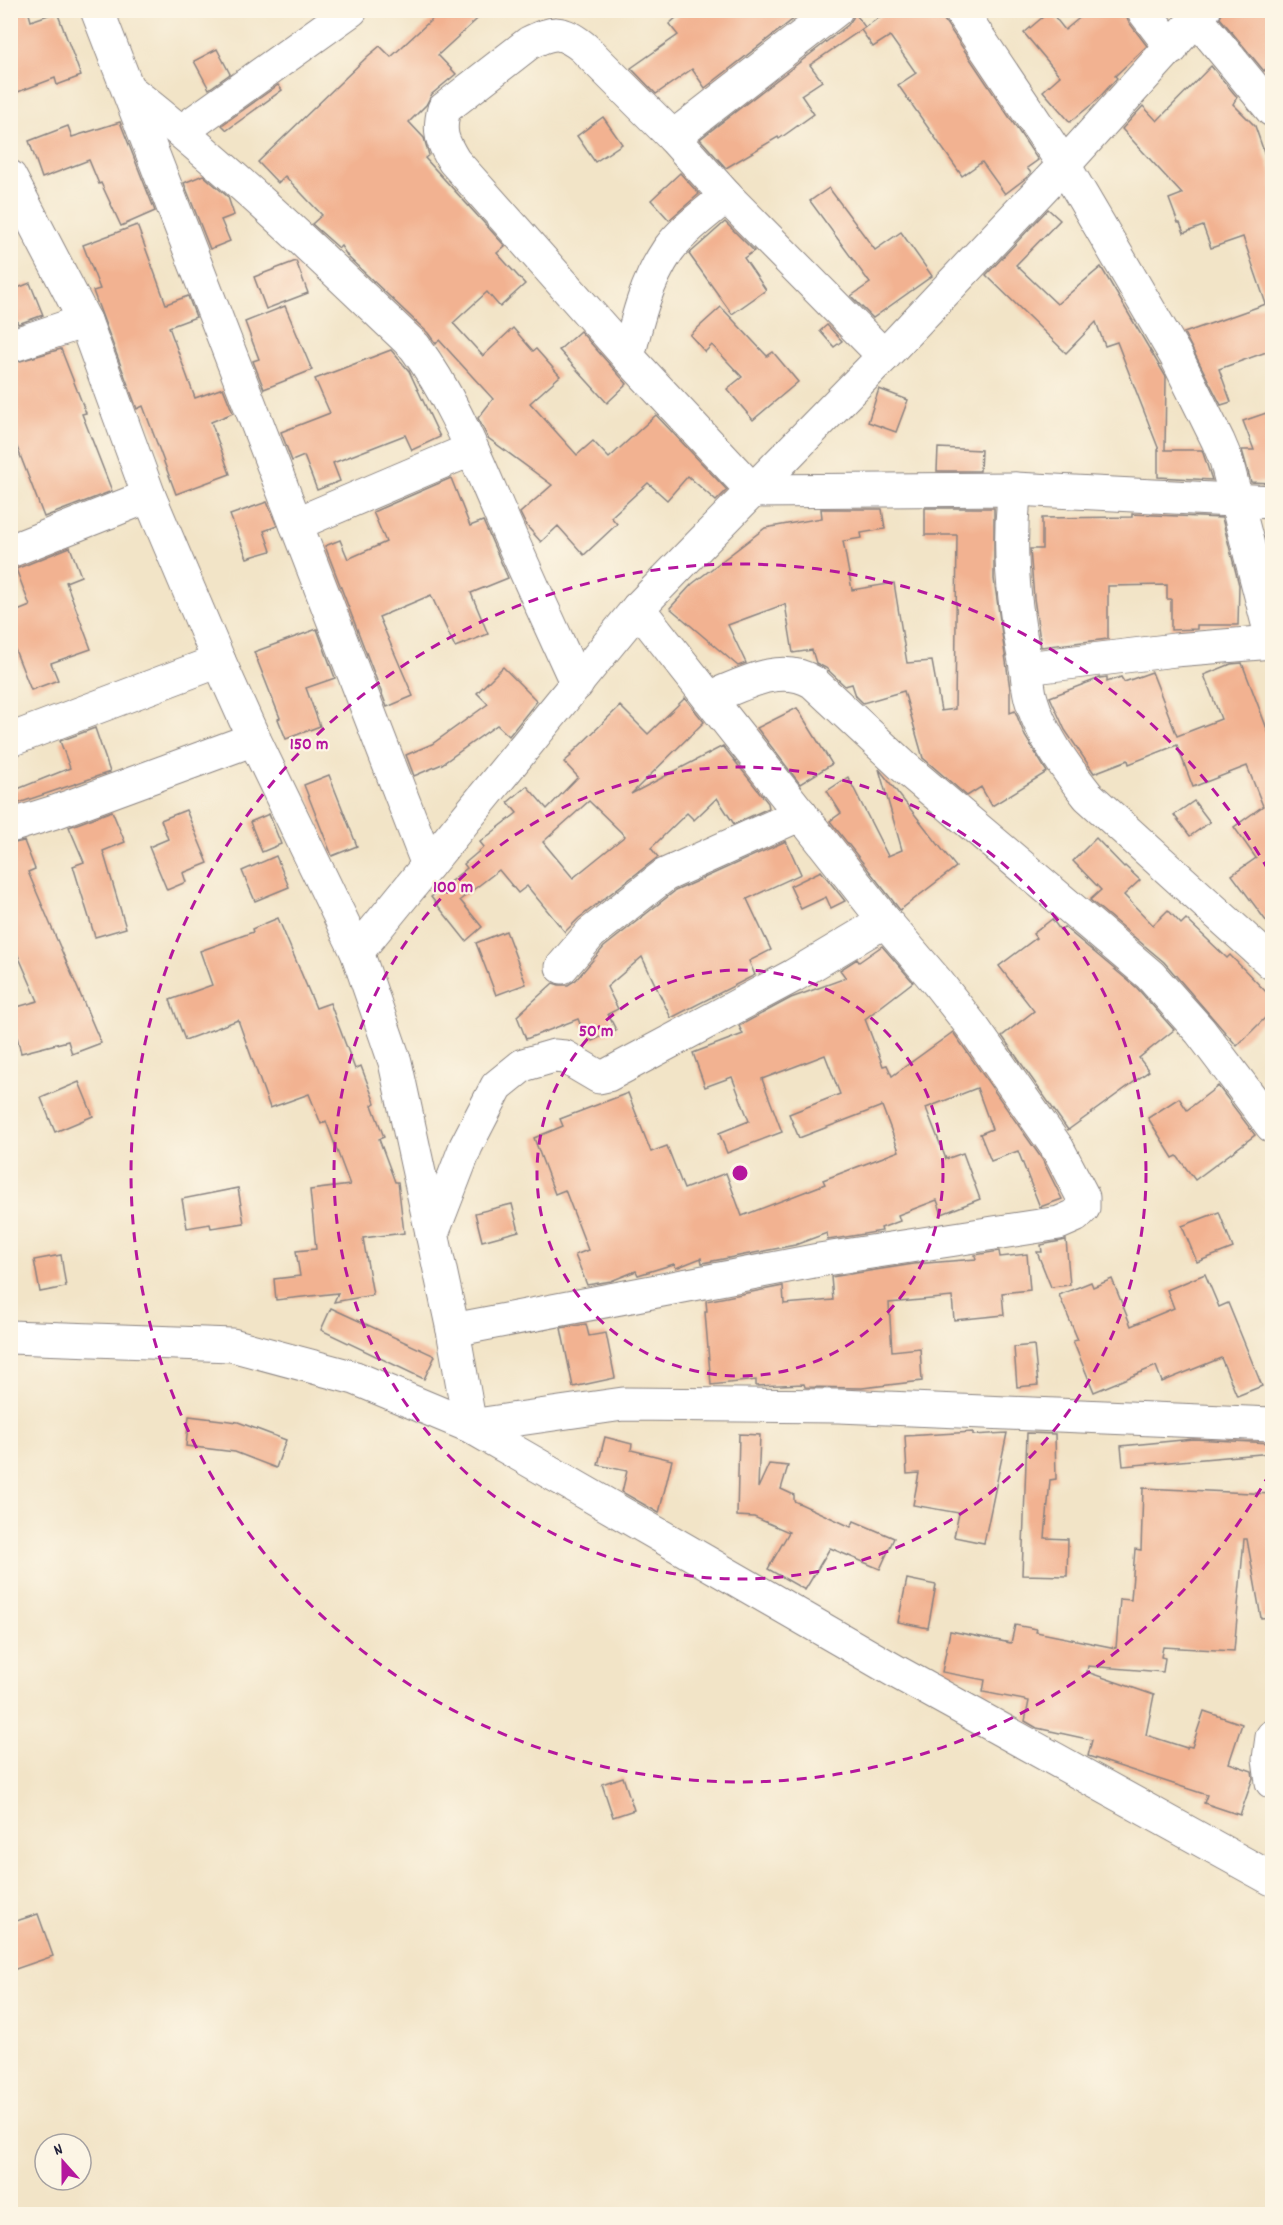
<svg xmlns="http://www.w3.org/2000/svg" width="1283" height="2225" font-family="Dekko,sans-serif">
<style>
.building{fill:#f2b291;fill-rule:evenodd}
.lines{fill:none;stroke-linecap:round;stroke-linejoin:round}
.minor-casing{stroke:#8a8381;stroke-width:35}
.tertiary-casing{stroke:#8a8381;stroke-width:35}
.minor{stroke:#fff;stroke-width:33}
.tertiary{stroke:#fff;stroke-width:33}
.ring{fill:none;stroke:#b5179e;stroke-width:3;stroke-dasharray:10 8}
.centre{fill:#b5179e;stroke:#fcf5e5;stroke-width:3}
.ring-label{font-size:18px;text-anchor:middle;font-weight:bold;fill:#b5179e;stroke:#fcf5e5;stroke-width:4.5;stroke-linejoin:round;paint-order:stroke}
</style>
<rect width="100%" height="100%" fill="#fcf5e5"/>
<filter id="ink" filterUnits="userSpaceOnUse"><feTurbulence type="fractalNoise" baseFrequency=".0167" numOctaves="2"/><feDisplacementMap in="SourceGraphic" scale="12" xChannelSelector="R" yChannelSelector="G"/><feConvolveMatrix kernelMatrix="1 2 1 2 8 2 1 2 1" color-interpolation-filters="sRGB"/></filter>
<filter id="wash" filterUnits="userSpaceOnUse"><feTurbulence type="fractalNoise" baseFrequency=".008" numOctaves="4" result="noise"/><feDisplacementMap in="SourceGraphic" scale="24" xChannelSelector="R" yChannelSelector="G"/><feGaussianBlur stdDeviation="1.35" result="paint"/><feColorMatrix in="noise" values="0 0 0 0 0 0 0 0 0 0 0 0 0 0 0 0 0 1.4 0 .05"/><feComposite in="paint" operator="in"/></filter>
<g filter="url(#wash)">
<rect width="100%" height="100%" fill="#f2e4c7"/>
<g id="blocks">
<g class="building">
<path d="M10,10H28L31,21L57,12L81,76L57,85L55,78L10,95Z"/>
<path d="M442,10H487L438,55L456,74L432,94L426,105L409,122L424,138L429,155L425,158L505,246L497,253L525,284L500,307L487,292L453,323L483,356L513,328L533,351L536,349L560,376L530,403L577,455L593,441L609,458L656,415L727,490L716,501L688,476L667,500L648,483L611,517L617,524L584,555L558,526L541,542L526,525L520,513L552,485L488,438L478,418L493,399L439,340L436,344L428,333L348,257L341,246L339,248L312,224L322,215L285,176L278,183L258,162L368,56L380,46L391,57Z"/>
<path d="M685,10H805L705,88L692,69L656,94L631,68L678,35L669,24Z"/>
<path d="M890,10H941L944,20L1038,160L1027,168L1031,173L1026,178L1005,194L982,162L962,176L898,85L916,73L890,36L873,47L861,30Z"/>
<path d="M1089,10H1125L1128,21L1147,46L1115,76L1117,78L1096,101L1070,122L1043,91L1060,76L1024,33L1050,11L1065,30Z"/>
<path d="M1222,10H1272V62L1264,71L1220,18Z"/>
<path d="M854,12L865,27L810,65L822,81L801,95L814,114L779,139L778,137L726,168L700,139L848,25L853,18Z"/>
<path d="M217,49L230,74L209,89L194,61Z"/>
<path d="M1211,66L1237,97L1233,104L1255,126L1272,175V350L1219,369L1231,402L1221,405L1184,333L1266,304L1243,237L1211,248L1203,226L1184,233L1180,223H1178L1169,199L1182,194L1122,129L1143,106L1157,121Z"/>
<path d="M278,85L282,90L227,130L222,125Z"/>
<path d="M603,117L622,144L595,162L577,136Z"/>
<path d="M120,122L155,211L121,226L101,183L99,184L89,160L42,178L29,141L68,126L72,137Z"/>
<path d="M680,173L699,194L669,220L651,200Z"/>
<path d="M203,175L228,197L234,215L221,220L230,241L210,249L184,183Z"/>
<path d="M829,188L875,250L901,232L932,276L873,318L851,296L870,283L810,201Z"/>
<path d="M1048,209L1060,220L1016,265L1057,304L1101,267L1166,377L1165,450H1202L1212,480L1158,477V450H1159L1117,342L1105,346L1096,322L1066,353L986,275Z"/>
<path d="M725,222L754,251L744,258L766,290L732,314L689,254Z"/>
<path d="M137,225L166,304L188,296L196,317L169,327L195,398L223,388L233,413L211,422L230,474L176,494L143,406L137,409L93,291L100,289L83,245Z"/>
<path d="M296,261L308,293L266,309L254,277Z"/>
<path d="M30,283L43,315L18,324L10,304V291Z"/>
<path d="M285,306L312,370L264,389L253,361L259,359L245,322Z"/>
<path d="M721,307L767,356L773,352L798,382L753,420L727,389L742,377L712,345L705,352L690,335Z"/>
<path d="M827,325L842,341L834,347L820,331Z"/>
<path d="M580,331L627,384L607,403L559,350Z"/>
<path d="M61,349L86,413L82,414L112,491L44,517L10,429V364Z"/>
<path d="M391,350L409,371L440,437L412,450L405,435L333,463L340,481L317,490L304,456L292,461L281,432L330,413L315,379Z"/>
<path d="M879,389L908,400L896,432L868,422Z"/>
<path d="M1272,411V483L1251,482L1242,450H1254L1243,421Z"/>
<path d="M938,448L981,450L980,471H937Z"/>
<path d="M451,478L470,526L483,521L508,578L471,593L488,634L455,647L431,595L379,617L413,696L387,707L325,546L340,540L348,559L386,542L373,512Z"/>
<path d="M267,502L277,526L264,531L271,551L247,558L230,515Z"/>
<path d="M925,508H994V579L1010,689V713L1015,711L1025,736L1047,772L992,806L981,787L967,796L923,758L904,691L863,703L856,696L852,684L845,686L826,668L816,663L812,650L793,653L785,604L728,625L746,663L738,666L670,608L692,584L765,528L822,518L821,509H882L885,529L861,533L862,538L843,541L852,590L894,583L907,663L932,661L941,711L955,709L957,535H925Z"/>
<path d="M1132,514L1222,518L1239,585L1238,625H1197V629L1171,630V599H1167V585L1108,586V639L1041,647L1034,598L1030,549H1042V518L1132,517Z"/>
<path d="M70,547L81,576L66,582L91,649L51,663L58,680L31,690L10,637V614L30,606L16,569Z"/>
<path d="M317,629L335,678L306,688L320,726L286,739L278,719L280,718L254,652Z"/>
<path d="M1242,663L1272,742V929L1232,875L1256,858L1234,827L1263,806L1247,766L1193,787L1177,745L1129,764L1128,760L1094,773L1065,730L1050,697L1100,678L1107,677V682L1121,677L1124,682L1152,672L1177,736L1221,719L1204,675L1231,664Z"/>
<path d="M503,667L537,701L509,736L497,725L442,764L414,776L406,755L432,744L488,704L477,693Z"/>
<path d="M685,698L704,722L631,794L723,746L768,803L769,808L734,824L717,798L694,820L687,813L651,848L658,857L579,918L565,932L527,886L518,893L499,870L460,900L482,927L466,941L431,897L467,868L464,864L484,847L480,842L517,813L508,802L527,786L547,809L578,777L564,762L571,756L570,755L620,706L648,734ZM589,801L625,836L573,878L543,842Z"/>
<path d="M797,708L832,764L800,784L757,728Z"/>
<path d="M95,728L110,772L10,806V792L70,768L60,741Z"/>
<path d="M879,769L956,867L900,910L830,821L841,813L827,791L848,777L888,856L902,850Z"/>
<path d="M329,775L357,846L332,856L304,785Z"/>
<path d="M1194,801L1210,822L1190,836L1174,815Z"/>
<path d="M186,810L208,863L183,873L186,882L167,890L149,847L168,839L161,820Z"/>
<path d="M112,811L125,842L103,851L126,928L95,937L73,866L84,862L69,827Z"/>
<path d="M269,814L281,844L262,852L250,822Z"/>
<path d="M1096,838L1124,867L1125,866L1140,880L1124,895L1153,925L1168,910L1181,924L1186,919L1227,958L1230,955L1272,998V1011L1237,1046L1164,962L1090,900L1101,890L1073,861Z"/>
<path d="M24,841L35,869L28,872L101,1043L72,1054L68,1041L21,1053L10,1009L38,1001L10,937V844Z"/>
<path d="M786,841L801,874L747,899L771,950L749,961L755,975L671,1018L642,957L607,987L618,1009L608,1014L616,1030L592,1041L584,1025L581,1026L578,1019L526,1039L517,1016L553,983L559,985H568L576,980L604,947L675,891Z"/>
<path d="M276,856L289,887L255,901L242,871Z"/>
<path d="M821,871L845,901L831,908L826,897L801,909L790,886Z"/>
<path d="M278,918L316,1008L330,1003L355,1069L361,1066L375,1103L372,1105L384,1137L379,1139L395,1182H398L404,1233L363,1238L373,1295L334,1302L338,1293L276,1300L274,1279L300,1276L296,1251L316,1249L310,1190L350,1185L326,1121L321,1124L309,1094L270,1108L238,1020L185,1040L170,1000L212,985L200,951L253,932L252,929Z"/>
<path d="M1052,919L1060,930L1064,927L1137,988L1174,1030L1139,1058L1149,1071L1068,1130L1002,1036L1034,1011L999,966L1036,938L1033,934Z"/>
<path d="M506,931L526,984L496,995L476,943Z"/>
<path d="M882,946L913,982L865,1019L883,1066L887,1065L892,1076L953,1032L1042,1159L1062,1199L1040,1207L1018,1151L991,1161L980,1134L992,1129L977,1088L926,1108L946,1159L963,1153L980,1199L942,1214L937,1200L898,1215L900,1221L881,1228L882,1231L828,1240L827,1233L795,1245L702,1263L701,1258L676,1268L674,1264L638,1275L636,1271L611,1281L587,1285L575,1255L588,1250L565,1190L555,1194L534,1138L563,1126L560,1119L628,1093L651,1152L667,1146L684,1189L726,1173L742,1216L825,1184L823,1180L899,1151L882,1106L799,1138L789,1114L840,1094L825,1055L762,1079L782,1132L727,1153L719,1133L749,1121L732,1077L705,1087L693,1053L743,1034L739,1026L791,998L846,978L840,970L857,959L859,962Z"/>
<path d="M79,1082L93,1116L55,1132L41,1098Z"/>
<path d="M1218,1086L1255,1135L1195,1180L1177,1156L1173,1158L1148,1118L1179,1098L1187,1110Z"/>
<path d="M238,1188L244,1223L211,1228L210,1224L187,1228L182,1199Z"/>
<path d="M512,1204L519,1231L482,1241L475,1213Z"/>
<path d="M1219,1212L1233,1248L1197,1262L1182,1226Z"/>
<path d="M1066,1240L1070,1285L1051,1287L1037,1252H1042L1041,1245Z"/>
<path d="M999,1251L1000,1257L1027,1254L1030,1290L1002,1293L1004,1315L954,1320L952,1297L889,1303L892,1351L920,1348L922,1381L862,1388L805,1387L804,1384L756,1386V1380L711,1385L705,1312H707L706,1301L783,1286L784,1304L833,1300L831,1277L914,1264L976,1259L975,1255Z"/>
<path d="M61,1255L66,1287L40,1292L34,1260Z"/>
<path d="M1205,1274L1219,1307L1228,1303L1262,1386L1237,1396L1221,1358L1162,1382L1156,1366L1094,1392L1073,1341L1078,1340L1059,1295L1091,1282L1093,1287L1112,1279L1131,1326L1174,1308L1167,1290Z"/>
<path d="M331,1308L435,1356L424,1379L321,1330Z"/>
<path d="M586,1324L589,1336L606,1333L615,1378L573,1387L561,1328Z"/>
<path d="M1034,1345L1038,1385L1017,1387L1014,1347Z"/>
<path d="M189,1416L238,1422L286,1440L276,1468L235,1452L186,1446Z"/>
<path d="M973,1432V1435L1007,1433L984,1543L954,1537L959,1513L913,1505L919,1473L907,1474L905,1436Z"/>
<path d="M1027,1433L1055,1434L1056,1479L1050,1480L1045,1538L1068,1539L1067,1576L1022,1575Z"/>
<path d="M739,1434L760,1435L758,1488L769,1464L788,1466L781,1489L794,1495V1501L851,1527L854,1521L894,1538L880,1569L830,1548L805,1590L768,1569L789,1532L754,1517L737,1516Z"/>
<path d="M605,1437L632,1444L631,1450L672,1460L659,1513L622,1492L627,1471L598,1465Z"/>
<path d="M1193,1439L1272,1443V1453L1123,1466L1121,1446Z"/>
<path d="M1143,1488L1272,1494V1617L1261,1618L1247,1539H1244L1234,1651L1163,1647L1161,1657L1165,1658L1163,1672L1088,1666L1087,1672L1154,1695L1146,1735L1187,1748L1188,1746L1192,1747L1204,1711L1242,1724L1229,1763L1252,1771L1253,1778L1240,1815L1204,1803L1207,1795L1088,1756L1092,1740L1037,1728L1025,1721L1029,1701L983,1692L985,1680L942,1672L950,1631L1011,1643L1015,1625L1037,1629L1036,1632L1116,1648L1120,1599L1131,1600L1135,1549L1141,1550Z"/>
<path d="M907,1579L936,1585L928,1628L898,1622Z"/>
<path d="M623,1777L634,1810L613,1817L602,1784Z"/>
<path d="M38,1914L53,1956L10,1971V1923Z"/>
</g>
</g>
</g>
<g filter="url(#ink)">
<use href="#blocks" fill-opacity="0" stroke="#8a8381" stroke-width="1.5"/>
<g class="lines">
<g class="minor-casing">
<g id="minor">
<path d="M97,10L428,865"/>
<path d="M960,10L1064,165L1176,356L1218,441L1226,460L1272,639"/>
<path d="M1143,10L1172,48"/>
<path d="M1197,19L1272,110"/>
<path d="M128,89C229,168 322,258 415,347C452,397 475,456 500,513C525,571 551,627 577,684"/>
<path d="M182,131L351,10"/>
<path d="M673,137L836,10"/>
<path d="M10,177L85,321L149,496L219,661L254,739L357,952L395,1062L453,1330L470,1426L623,1404L839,1406L1272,1424"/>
<path d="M10,346L85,321"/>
<path d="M884,356L726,196L673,137L583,47C561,30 554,31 529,43L444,109C438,133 442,141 454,161L628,357L753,491L1015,489L1272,502"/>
<path d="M628,357C637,320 646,282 668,250C683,229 707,213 726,196"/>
<path d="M1015,489C1007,548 1014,609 1026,666C1028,678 1028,691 1032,702C1042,735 1067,770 1088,796L1272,963"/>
<path d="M296,524L472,449"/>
<path d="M10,551L149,496"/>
<path d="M1026,668L1175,650L1272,642"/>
<path d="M709,698C742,685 780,662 813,682L903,766L1150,975L1200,1031L1272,1126"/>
<path d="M10,740L219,661"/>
<path d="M10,826L58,811L254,739"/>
<path d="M357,952L638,608L884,356L1064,165L1204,10"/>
<path d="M562,967L591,933L665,875L801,814"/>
<path d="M432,1234L466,1146L497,1086L523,1065L554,1056L565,1057L599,1077L608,1075L793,976L885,921"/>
<path d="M453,1330L819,1260L1059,1223L1075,1216L1083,1208V1197L1058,1149L974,1029L938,983L885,921L638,608"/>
<path d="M1272,1737L1269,1759L1272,1782"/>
</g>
</g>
<g class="tertiary-casing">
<path id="tertiary" d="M10,1337L232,1345L355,1378L470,1426L895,1671L1272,1879"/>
</g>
<use href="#minor" class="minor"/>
<use href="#tertiary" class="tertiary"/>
</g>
</g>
<g class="ring">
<circle cx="740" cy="1173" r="203"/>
<circle cx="740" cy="1173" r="406"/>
<path d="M1270 1473A609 609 0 1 1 1270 873"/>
</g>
<circle cx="740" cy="1173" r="9" class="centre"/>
<g class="ring-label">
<text x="309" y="749">150 m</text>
<text x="453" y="892">100 m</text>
<text x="596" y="1036">50 m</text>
</g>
<rect width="1283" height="2225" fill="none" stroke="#fcf5e5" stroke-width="36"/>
<g transform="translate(63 2162) rotate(339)"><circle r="28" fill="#fcf5e5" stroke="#a5a1a1" stroke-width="1.5"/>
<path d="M0-4.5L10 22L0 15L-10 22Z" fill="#b5179e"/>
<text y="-9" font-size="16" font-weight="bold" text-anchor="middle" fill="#22223b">N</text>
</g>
</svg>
